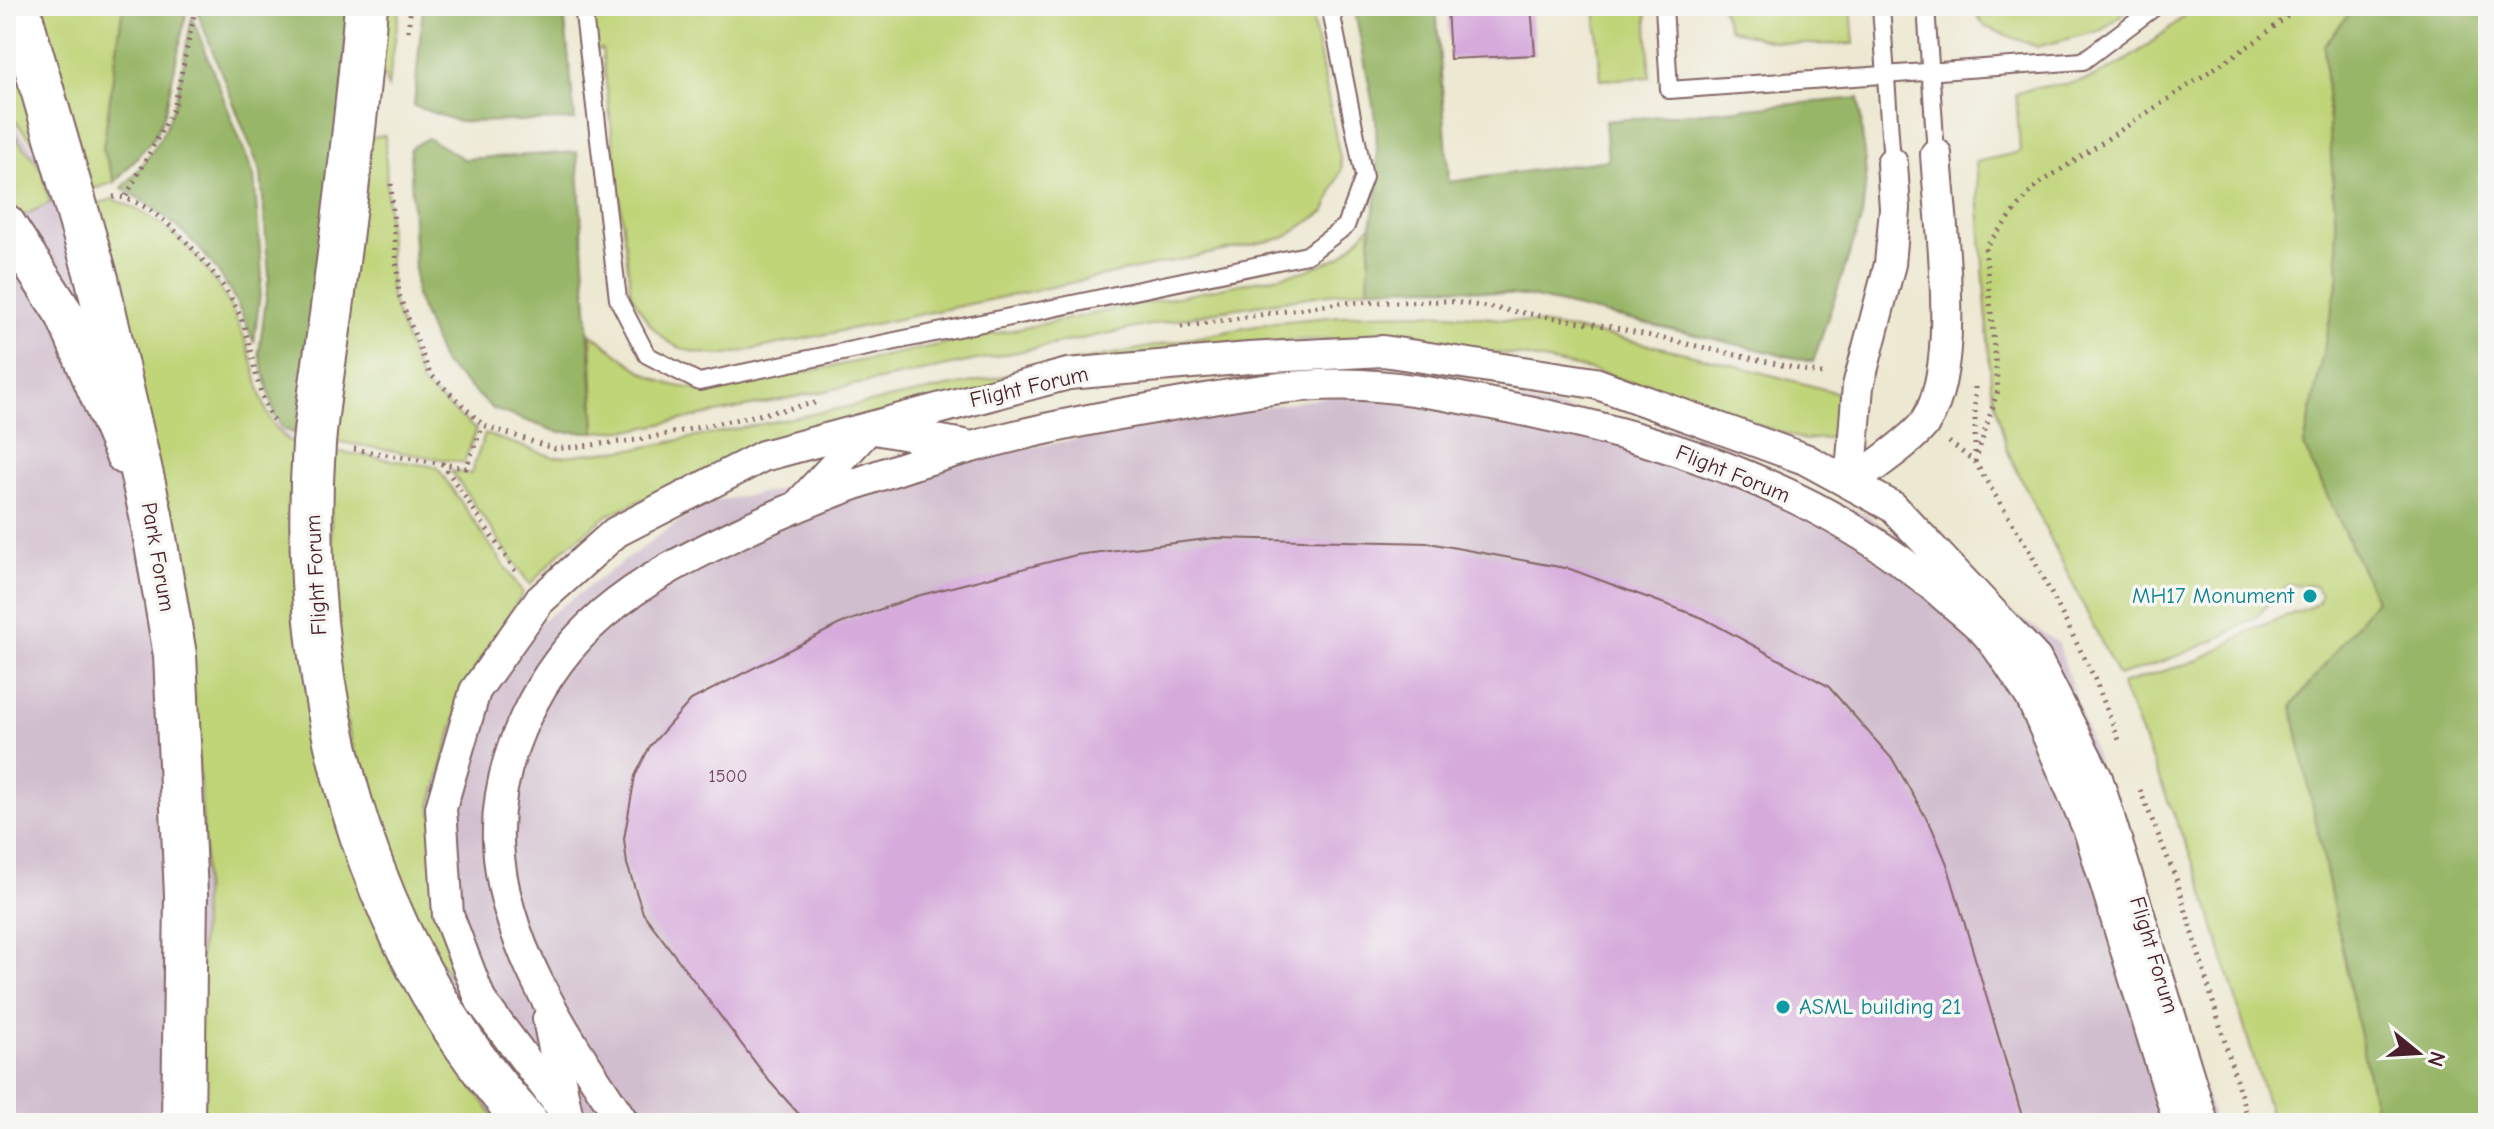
<svg xmlns="http://www.w3.org/2000/svg" width="2494" height="1129" font-family="'Comic Neue',sans-serif">
<style>
.industrial{fill:#d0bdcd}
.green{fill:#c0d478;stroke:#857a52;stroke-width:2}
.forest{fill:#98b668;stroke:#716a4a;stroke-width:2}
.building{fill:#d6abdb}
.lines{fill:none;stroke-linecap:round;stroke-linejoin:round}
.service-casing{stroke:#836565;stroke-width:20}
.minor-casing{stroke:#836565;stroke-width:34}
.tertiary-casing{stroke:#836565;stroke-width:42}
.secondary-casing{stroke:#836565;stroke-width:46}
.path{stroke:#836565;stroke-width:5;stroke-dasharray:2 6;stroke-linecap:butt}
.service{stroke:#fff;stroke-width:16}
.minor{stroke:#fff;stroke-width:30}
.tertiary{stroke:#fff;stroke-width:38}
.secondary{stroke:#fff;stroke-width:42}
.culture-dot{fill:#0f9aa8;stroke:#f6f6f2;stroke-width:3}
.labels{text-anchor:middle;dominant-baseline:central;stroke-width:7;stroke-linejoin:round;paint-order:stroke}
.number-label{font-size:18px;fill:#6d4257}
.street-label{font-size:22px;fill:#4a1f2b;stroke:#f6f6f2}
.culture-label{font-size:22px;fill:#0d838f;stroke:#f6f6f2;text-anchor:end}
</style>
<rect width="100%" height="100%" fill="#f6f6f2"/>
<filter id="ink" filterUnits="userSpaceOnUse"><feTurbulence type="fractalNoise" baseFrequency=".0125" numOctaves="2"/><feDisplacementMap in="SourceGraphic" scale="16" xChannelSelector="R" yChannelSelector="G"/><feConvolveMatrix kernelMatrix="1 2 1 2 8 2 1 2 1" color-interpolation-filters="sRGB"/></filter>
<filter id="wash" filterUnits="userSpaceOnUse"><feTurbulence type="fractalNoise" baseFrequency=".006" numOctaves="4" result="noise"/><feDisplacementMap in="SourceGraphic" scale="32" xChannelSelector="R" yChannelSelector="G"/><feGaussianBlur stdDeviation="1.8" result="paint"/><feColorMatrix in="noise" values="0 0 0 0 0 0 0 0 0 0 0 0 0 0 0 0 0 1.4 0 .05"/><feComposite in="paint" operator="in"/></filter>
<g filter="url(#wash)">
<rect width="100%" height="100%" fill="#ede8d1"/>
<path class="industrial" d="M6,116L230,380L428,569L537,624L704,503L1418,381L1674,430L1870,517L2058,643L2215,1123H6Z"/>
<g class="green">
<path d="M38,6H123L103,149L115,182L90,190Z"/>
<path d="M380,6H400L388,87L376,55Z"/>
<path d="M585,6H1310L1342,168L1325,211L1284,238L727,355C673,354 657,341 631,294L602,49L590,50Z"/>
<path d="M1595,6H1646L1650,77L1601,80Z"/>
<path d="M1721,6H1851L1854,44C1809,45 1771,46 1729,28Z"/>
<path d="M1971,6H2132L2102,30L2037,47L1985,27Z"/>
<path d="M2197,6H2355L2324,47L2339,275L2304,446L2376,600L2293,707L2378,1123H2273L2200,880L2121,684L2197,661L2258,627L2315,605L2319,602L2321,595L2315,586L2289,584C2274,593 2268,609 2254,618C2211,646 2166,661 2118,676L2007,450L1991,385L1976,162L2020,152L2016,94C2040,83 2065,87 2089,79C2130,63 2163,33 2197,6Z"/>
<path d="M6,11L46,156L6,111Z"/>
<path d="M6,125L42,169L50,203L23,216L6,199Z"/>
<path d="M385,135L391,297L422,384L476,430L464,463L328,440L368,138Z"/>
<path d="M113,199C182,224 228,285 250,354C260,386 262,425 294,444L300,558L433,1029L498,1123H193L205,852L188,626L93,205Z"/>
<path d="M1371,225L1368,288L1224,310L637,429L595,432L591,333C642,372 662,396 730,387L1305,271L1342,256Z"/>
<path d="M1363,314C1391,314 1420,312 1448,314C1581,323 1714,359 1842,394L1836,437L1804,440L1595,371L1518,355L1361,338L1273,341L1137,355L759,446L608,515L564,549L530,585L451,471L471,474L485,434L554,457L640,448L1275,322Z"/>
<path d="M328,450L437,467L523,593L464,687L431,806L466,1002L416,923L366,800L337,681Z"/>
</g>
<g class="forest">
<path d="M123,6H188L165,112L155,137L115,182L103,149Z"/>
<path d="M195,6H348L341,112L296,434L283,429L275,416L259,353L269,276L261,173Z"/>
<path d="M423,6H548L564,12L575,120L460,122L414,106Z"/>
<path d="M1354,6H1436L1449,182L1608,160L1605,121L1859,98L1866,177L1862,217L1813,362L1531,297L1447,287L1368,288L1371,225L1378,191L1376,120Z"/>
<path d="M2355,6H2488V1123H2378L2292,706L2376,600L2304,446L2339,275L2324,46Z"/>
<path d="M192,17L254,176L262,276L254,343C227,269 189,228 122,188C179,130 177,92 192,17Z"/>
<path d="M428,138L464,159L577,152L595,432H558L493,409L443,363L416,296L410,148Z"/>
</g>
<g id="blocks">
<g class="building">
<path d="M1447,6H1531L1535,55L1450,59Z"/>
<path d="M1215,538L1429,543L1570,569L1703,618L1828,686L1893,760L1932,828L1947,864L2024,1123H807L770,1082L643,913L627,864L624,839L635,776L650,746L691,700L840,624L917,596L1076,555Z"/>
</g>
</g>
</g>
<g filter="url(#ink)">
<use href="#blocks" fill-opacity="0" stroke="#836565" stroke-width="2"/>
<g class="lines">
<g class="service-casing">
<g id="service">
<path d="M583,6L618,299L647,355L699,382L1307,255L1346,226L1364,177L1330,6"/>
<path d="M1664,6L1669,90L2083,61L2156,6"/>
<path d="M1881,6L1892,163"/>
<path d="M1926,6L1936,154"/>
</g>
</g>
<g class="minor-casing">
<g id="minor">
<path d="M1850,484C1868,470 1916,438 1926,421C1962,364 1940,222 1936,154"/>
<path d="M1850,484L1858,386L1890,264L1895,209L1892,163"/>
<path d="M802,501L869,428L964,445"/>
<path d="M2034,679L2031,697L2090,833L2179,1123"/>
<path d="M548,1019L566,1109"/>
<path d="M573,1123L481,1001L448,915L441,808L475,691L539,601L616,532L763,456L1068,374L1249,358L1383,351L1595,383L1805,459L1893,507L2036,659L2097,778L2203,1123"/>
<path d="M624,1123C569,1040 502,946 498,842C495,759 539,669 602,615C646,577 697,553 749,528C884,465 1014,431 1160,407C1226,395 1295,382 1362,385C1419,388 1477,401 1532,412C1678,443 1825,493 1940,592C1955,606 1974,619 1988,635C2004,654 2017,677 2031,697"/>
</g>
</g>
<g class="tertiary-casing">
<path id="tertiary" d="M6,224L65,315L125,455"/>
</g>
<g class="secondary-casing">
<g id="secondary">
<path d="M18,6L97,279L151,515L175,655L186,895L183,1123"/>
<path d="M366,6C358,105 346,202 333,300C327,348 318,396 314,444C297,688 361,939 527,1123"/>
</g>
</g>
<g class="path">
<path d="M408,31L411,6"/>
<path d="M391,184L399,295L430,374L483,425L555,449L638,440L815,403"/>
<path d="M126,196L174,108L196,6"/>
<path d="M113,197C152,193 219,274 236,307C254,342 253,390 275,423"/>
<path d="M1181,327L1338,303L1448,301L1607,326L1826,375"/>
<path d="M1949,442L1975,462L2030,552L2094,677L2119,740"/>
<path d="M354,449L466,468L483,425"/>
<path d="M1975,453V387"/>
<path d="M1975,462L1998,390L1985,247L2036,186L2259,39L2300,6"/>
<path d="M442,463L518,575"/>
<path d="M2140,790L2177,881L2249,1123"/>
</g>
<use href="#service" class="service"/>
<use href="#minor" class="minor"/>
<use href="#tertiary" class="tertiary"/>
<use href="#secondary" class="secondary"/>
</g>
</g>
<g class="culture-dot">
<circle cx="2310" cy="596" r="8"/>
<circle cx="1783" cy="1007" r="8"/>
</g>
<g class="labels">
<g class="number-label">
<text x="728" y="776">1500</text>
</g>
<g class="street-label">
<text transform="translate(1029 387) rotate(-13)">Flight Forum</text>
<text transform="translate(1733 474) rotate(22)">Flight Forum</text>
<text transform="translate(158 557) rotate(80)">Park Forum</text>
<text transform="translate(316 575) rotate(-93)">Flight Forum</text>
<text transform="translate(2154 955) rotate(73)">Flight Forum</text>
</g>
<g class="culture-label">
<text x="2294" y="596">MH17 Monument</text>
<text x="1799" y="1007" text-anchor="start">ASML building 21</text>
</g>
</g>
<rect width="2494" height="1129" fill="none" stroke="#f6f6f2" stroke-width="32"/>
<g transform="translate(2418 1053) rotate(108)" stroke="#f6f6f2" stroke-width="6" paint-order="stroke">
<path d="M0-6L14 30L0 20L-14 30Z" fill="#4a1f2b"/>
<text y="-12" font-size="22" font-weight="bold" text-anchor="middle" fill="#4a1f2b">N</text>
</g>
</svg>
